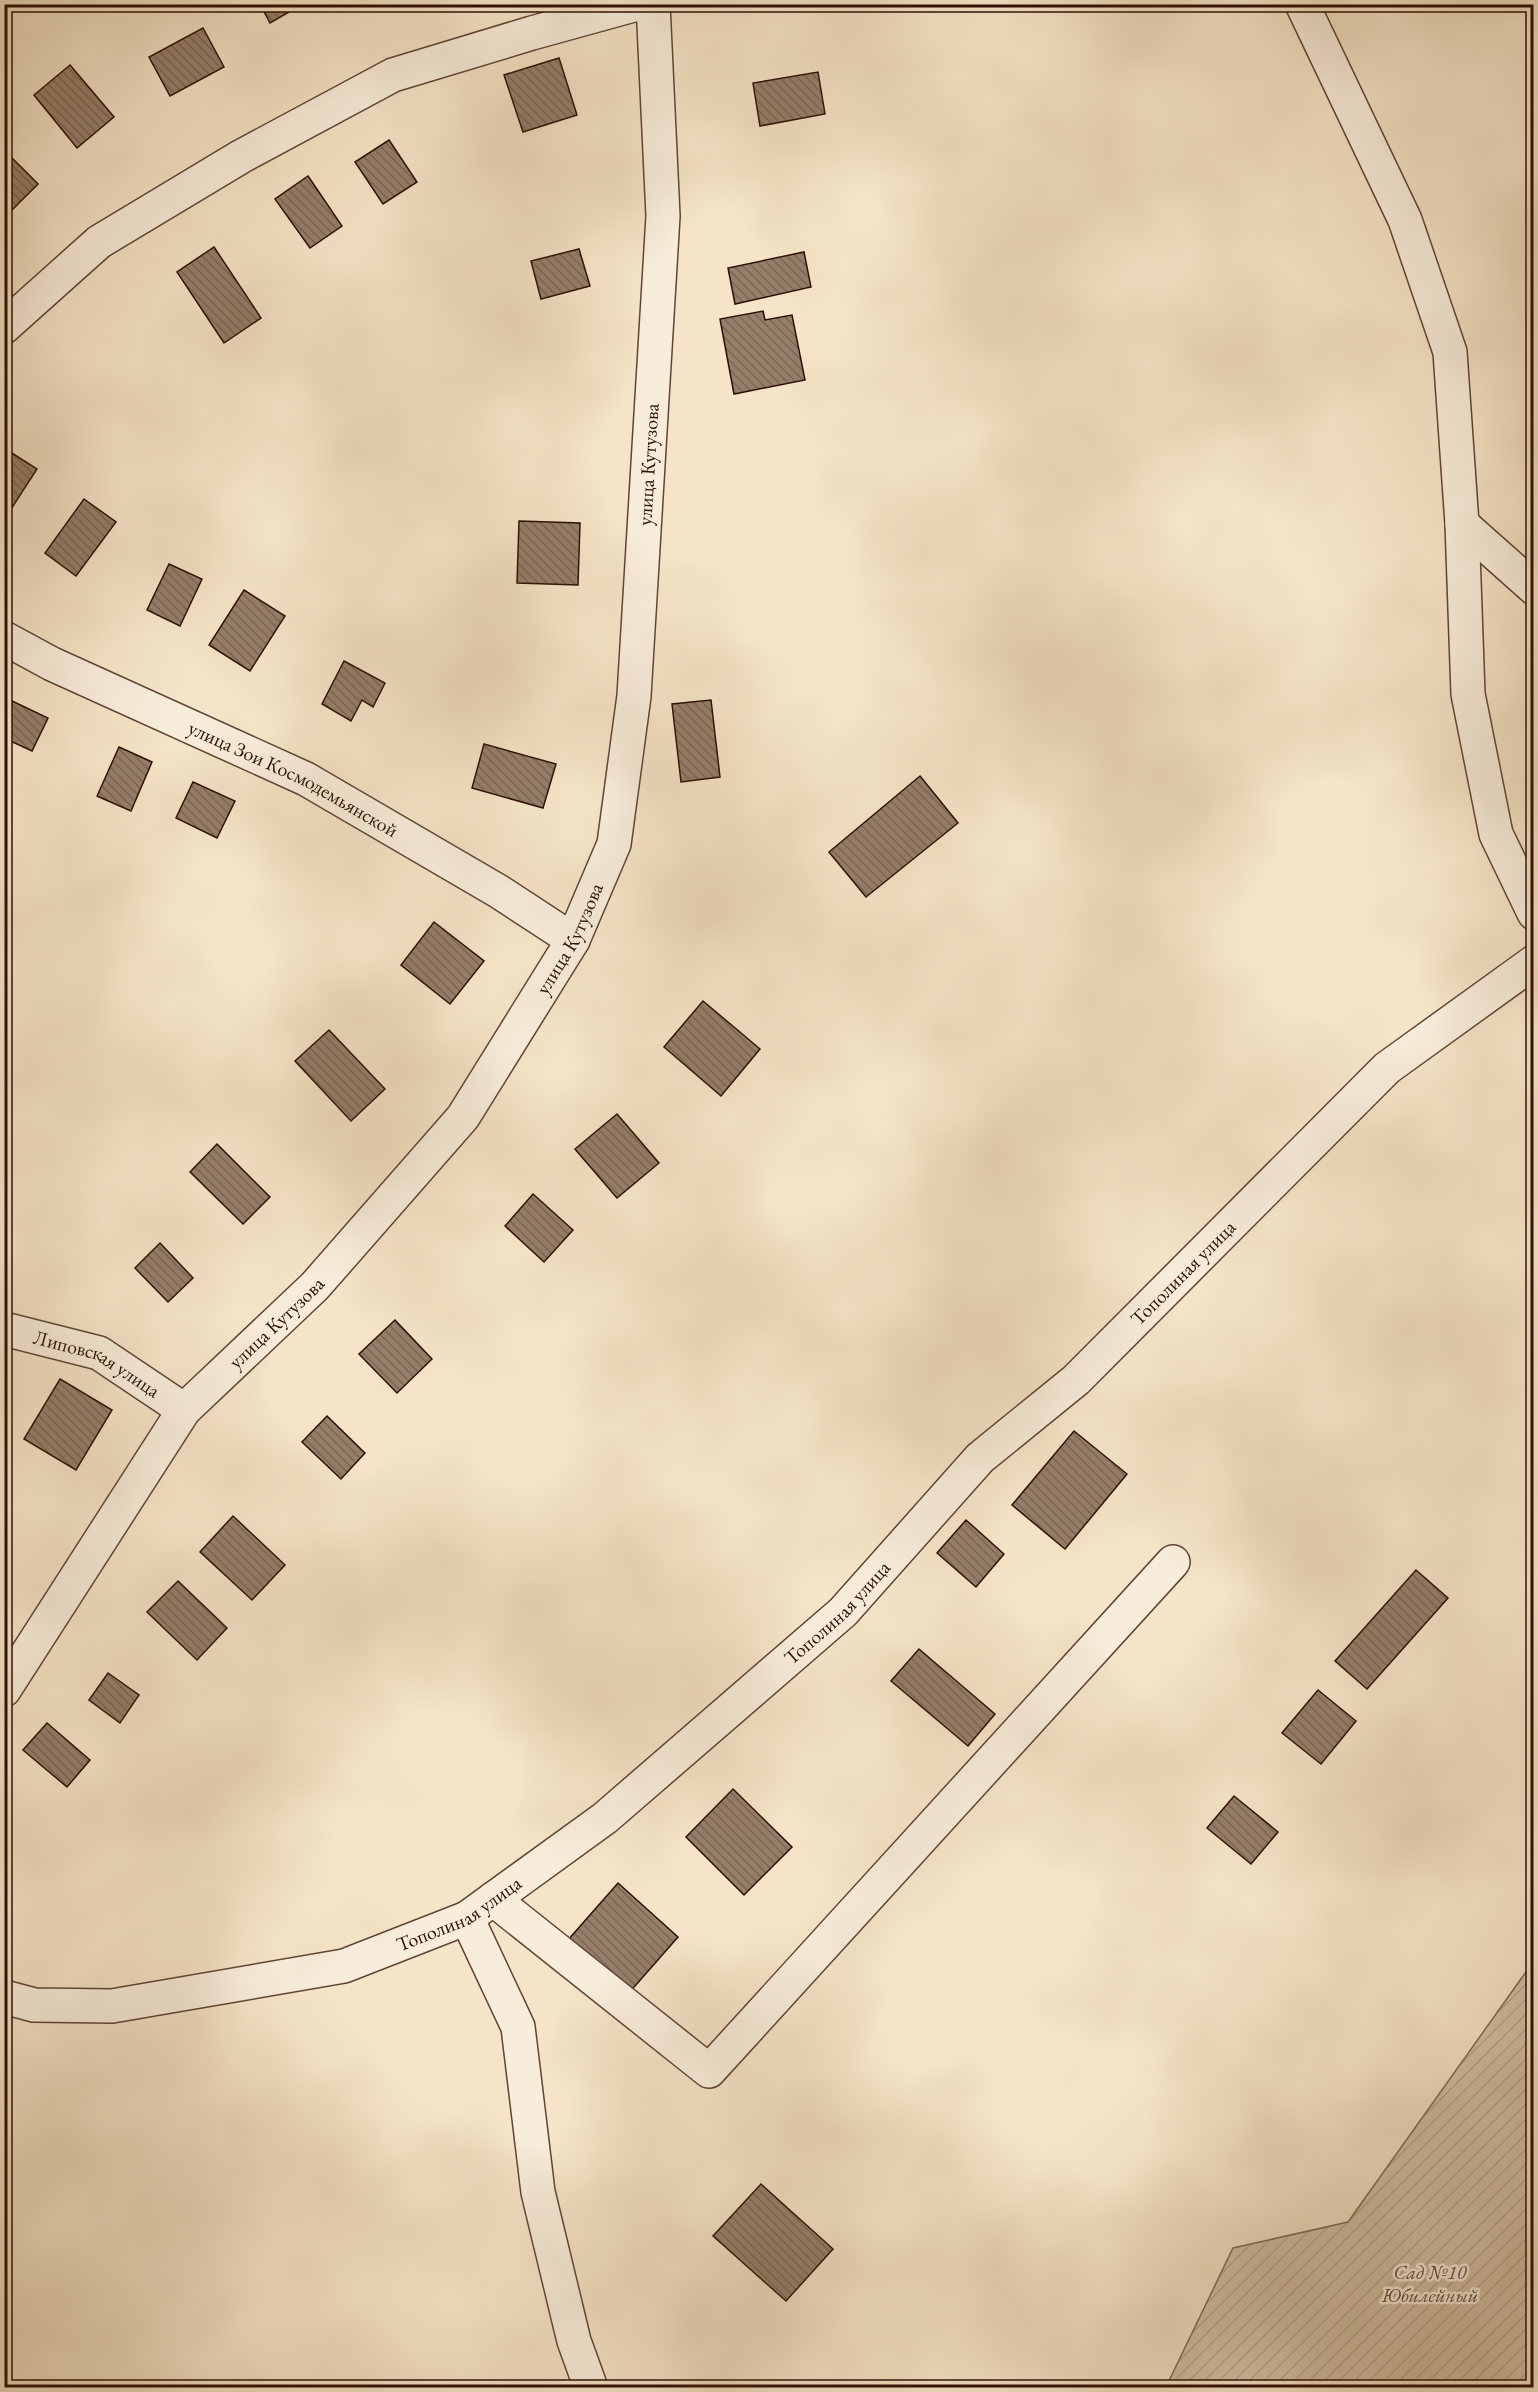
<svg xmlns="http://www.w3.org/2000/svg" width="1538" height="2392" font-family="'EB Garamond',serif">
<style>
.garden{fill:url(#garden-furrows);stroke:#806856;stroke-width:1.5}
.building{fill:url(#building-back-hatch);stroke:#2e0f05;stroke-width:1.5}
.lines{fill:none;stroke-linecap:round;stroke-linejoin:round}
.minor-casing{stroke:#604436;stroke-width:36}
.minor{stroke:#f8eddb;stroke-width:33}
.labels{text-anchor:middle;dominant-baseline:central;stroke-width:5;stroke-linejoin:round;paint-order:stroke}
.street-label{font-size:20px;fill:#2e0f05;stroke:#f8eddb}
.park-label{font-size:20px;font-style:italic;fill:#684d3d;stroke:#f8eddb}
</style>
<defs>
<pattern id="garden-furrows" width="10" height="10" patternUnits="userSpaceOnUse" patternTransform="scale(1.5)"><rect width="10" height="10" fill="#d3c0a6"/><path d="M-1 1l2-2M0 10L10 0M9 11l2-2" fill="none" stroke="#b5a48d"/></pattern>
<pattern id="building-back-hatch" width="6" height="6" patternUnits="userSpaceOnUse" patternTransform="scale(1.5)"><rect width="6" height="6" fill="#957e6a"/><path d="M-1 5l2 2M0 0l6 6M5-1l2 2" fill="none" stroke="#7a6655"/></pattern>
</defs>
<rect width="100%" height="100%" fill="#f5e4c7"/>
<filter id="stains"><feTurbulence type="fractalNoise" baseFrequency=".00333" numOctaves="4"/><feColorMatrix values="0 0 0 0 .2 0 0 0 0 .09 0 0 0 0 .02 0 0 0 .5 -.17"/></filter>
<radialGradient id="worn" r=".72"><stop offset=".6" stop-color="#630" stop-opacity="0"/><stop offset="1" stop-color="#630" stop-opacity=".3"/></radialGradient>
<path class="garden" d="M1533,1962V2387H1166L1233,2248L1348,2222Z"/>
<g class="building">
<path d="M260,4H303L270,23Z"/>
<path d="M203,28L224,67L170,96L149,57Z"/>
<path d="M559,58L577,115L523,132L504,75Z"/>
<path d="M70,65L114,117L77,148L34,95Z"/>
<path d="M818,72L825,114L760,126L753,83Z"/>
<path d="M389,140L417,182L383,204L355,162Z"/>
<path d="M10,156L38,184L4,218V162Z"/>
<path d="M308,176L342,226L310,248L275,199Z"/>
<path d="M214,247L261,318L224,343L177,272Z"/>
<path d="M579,249L590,286L541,299L531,261Z"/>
<path d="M804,252L811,287L735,304L728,268Z"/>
<path d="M763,311L765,320L792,315L805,380L734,394L720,319Z"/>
<path d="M4,448L37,469L4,520Z"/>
<path d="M84,499L116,522L76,576L45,553Z"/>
<path d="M519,521L580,523L578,585L517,583Z"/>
<path d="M169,564L202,579L180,626L147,610Z"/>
<path d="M244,590L285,616L250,671L209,645Z"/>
<path d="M344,661L385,683L373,707L362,700L351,721L322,704Z"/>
<path d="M10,700L48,718L32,751L4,738V712Z"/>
<path d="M711,700L720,777L681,782L672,704Z"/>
<path d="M484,744L556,764L543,808L472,788Z"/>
<path d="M119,747L152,762L131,811L97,796Z"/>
<path d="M920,776L958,823L866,897L829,852Z"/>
<path d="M193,782L235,801L217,838L176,818Z"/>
<path d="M434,922L484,961L450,1004L401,965Z"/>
<path d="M703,1001L760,1049L721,1096L664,1047Z"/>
<path d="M329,1030L385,1089L351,1121L295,1061Z"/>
<path d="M617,1114L659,1163L617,1198L575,1149Z"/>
<path d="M217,1144L270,1197L243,1224L190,1172Z"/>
<path d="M533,1194L573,1230L544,1262L505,1226Z"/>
<path d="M160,1243L193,1278L168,1302L135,1268Z"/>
<path d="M395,1320L432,1359L397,1393L359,1354Z"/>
<path d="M60,1379L112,1410L76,1470L24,1439Z"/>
<path d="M327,1416L365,1453L341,1479L302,1442Z"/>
<path d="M1074,1431L1127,1474L1065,1549L1012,1505Z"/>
<path d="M233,1516L285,1565L252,1600L200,1552Z"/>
<path d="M966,1520L1004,1554L976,1587L937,1553Z"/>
<path d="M1416,1570L1448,1598L1367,1689L1335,1661Z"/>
<path d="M178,1581L227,1628L197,1660L147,1612Z"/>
<path d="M919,1649L995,1714L968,1746L891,1681Z"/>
<path d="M108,1673L139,1695L120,1723L89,1700Z"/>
<path d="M1318,1690L1356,1721L1321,1764L1282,1733Z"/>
<path d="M47,1723L90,1760L67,1787L23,1750Z"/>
<path d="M733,1789L792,1847L744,1895L686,1837Z"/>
<path d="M1234,1796L1278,1832L1251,1864L1207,1828Z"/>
<path d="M618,1883L678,1937L628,1994L568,1940Z"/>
<path d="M761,2184L833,2249L786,2301L713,2236Z"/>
</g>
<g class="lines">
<g class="minor-casing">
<g id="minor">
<path d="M1302,4L1405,220L1450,352L1462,524L1534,588"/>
<path d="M4,327L99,242L242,156L393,75L532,33L637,4"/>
<path d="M1462,524L1468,694L1496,834L1534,913"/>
<path id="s1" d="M4,638L52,664L306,779L498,891L573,940"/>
<path id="s2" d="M4,1329L99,1353L184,1410"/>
<path id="s3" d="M4,1690L184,1410L315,1286L463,1117L573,940L614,844L634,696L663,216L653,4"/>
<path d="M493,1899L709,2071L1173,1562"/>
<path d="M467,1918L518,2027L538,2192L574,2341L591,2388"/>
<path id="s4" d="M4,1997L34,2005L112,2006L344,1966L467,1918L605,1818L843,1612L980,1458L1076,1380L1387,1068L1534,962"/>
</g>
</g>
<use href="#minor" class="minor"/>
</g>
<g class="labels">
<g class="street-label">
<text stroke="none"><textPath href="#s3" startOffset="1432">улица Кутузова</textPath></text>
<text stroke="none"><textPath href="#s1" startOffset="322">улица Зои Космодемьянской</textPath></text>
<text stroke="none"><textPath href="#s3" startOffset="946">улица Кутузова</textPath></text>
<text stroke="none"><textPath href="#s4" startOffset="1443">Тополиная улица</textPath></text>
<text stroke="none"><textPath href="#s3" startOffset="460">улица Кутузова</textPath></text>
<text stroke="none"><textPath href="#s2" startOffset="100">Липовская улица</textPath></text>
<text stroke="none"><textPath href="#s4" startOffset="957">Тополиная улица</textPath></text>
<text stroke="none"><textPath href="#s4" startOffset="471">Тополиная улица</textPath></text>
</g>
<g class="park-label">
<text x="1430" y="2272">Сад №10<tspan x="1430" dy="23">Юбилейный</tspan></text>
</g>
</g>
<rect width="1538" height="2392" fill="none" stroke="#f5e4c7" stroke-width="24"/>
<rect x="6" y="6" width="1526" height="2380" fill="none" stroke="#2e0f05" stroke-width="3"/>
<rect x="12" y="12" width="1514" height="2368" fill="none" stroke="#2e0f05" stroke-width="1.5"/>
<rect width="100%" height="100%" filter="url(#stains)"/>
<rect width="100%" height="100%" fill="url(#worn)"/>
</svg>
